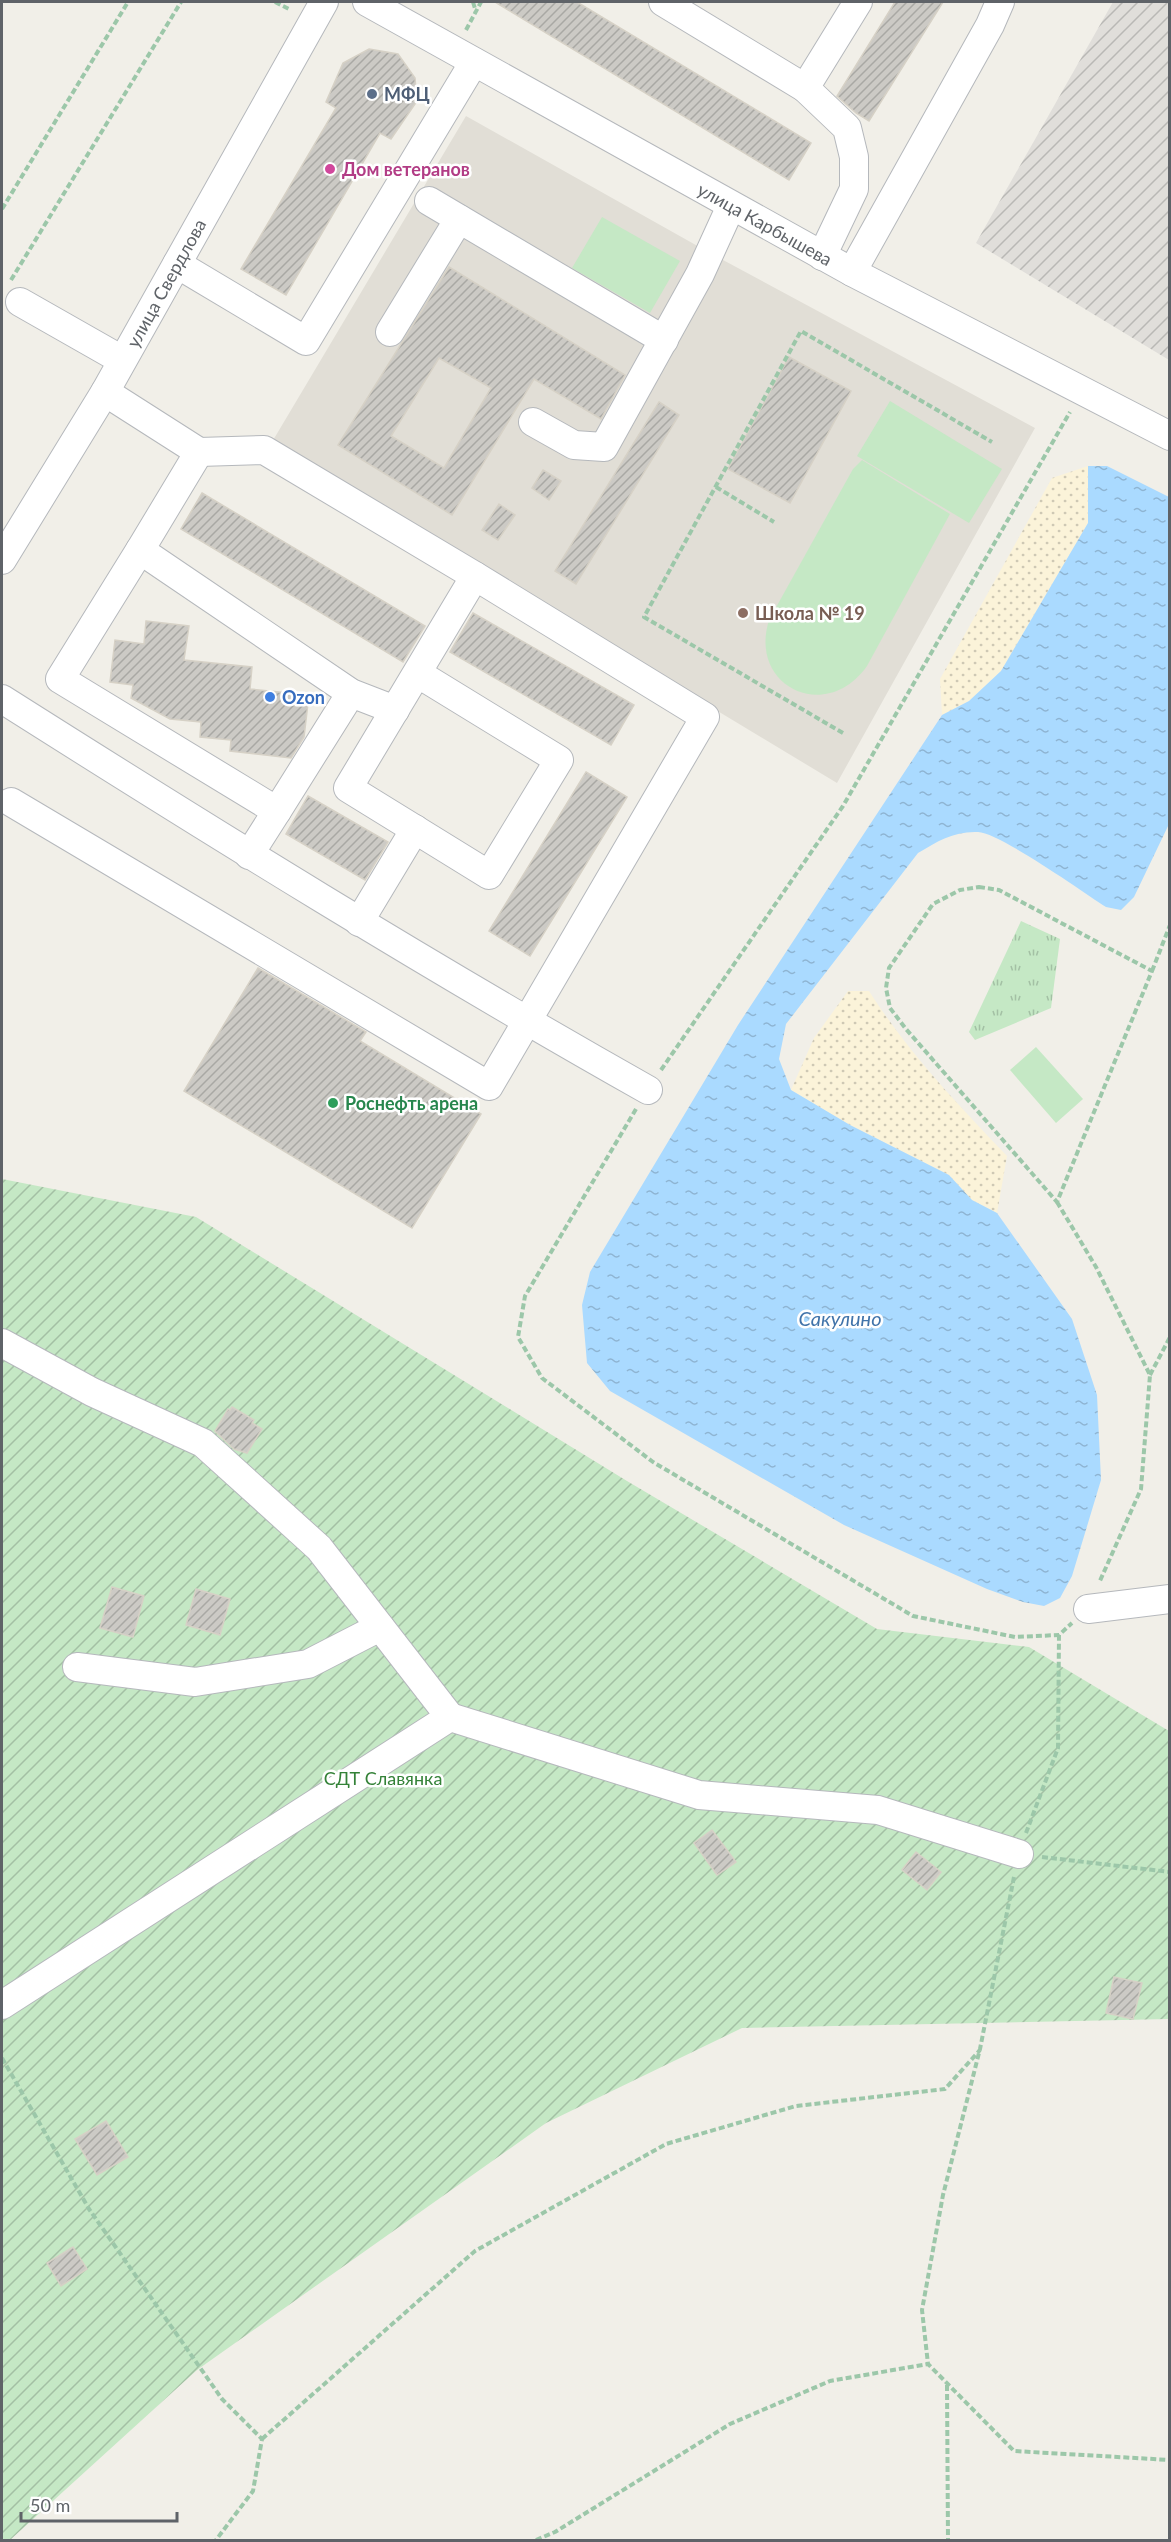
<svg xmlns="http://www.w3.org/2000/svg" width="1171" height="2542" font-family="Lato,sans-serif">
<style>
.industrial{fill:url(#industrial-furrows)}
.education{fill:#e1ded6}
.grass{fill:#c5e8c5}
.sand{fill:url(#sand-dots)}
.park{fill:url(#park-tufts)}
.garden{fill:url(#garden-furrows)}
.water{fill:url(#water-ripples)}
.building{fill:url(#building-hatch);stroke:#d6d1c6;stroke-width:1.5;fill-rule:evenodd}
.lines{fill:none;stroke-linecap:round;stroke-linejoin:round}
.minor-casing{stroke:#b5b8bc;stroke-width:30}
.path{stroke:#9cc7a9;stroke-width:4;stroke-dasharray:6 3;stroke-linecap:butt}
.minor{stroke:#fff;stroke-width:28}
.service-dot{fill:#5c6f8a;stroke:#fff;stroke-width:2}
.hotel-dot{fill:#d1479c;stroke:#fff;stroke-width:2}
.education-dot{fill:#8d6e63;stroke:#fff;stroke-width:2}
.shop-dot{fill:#3f7fe0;stroke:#fff;stroke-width:2}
.leisure-dot{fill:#2e9e5b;stroke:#fff;stroke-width:2}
.labels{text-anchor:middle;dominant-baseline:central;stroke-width:5;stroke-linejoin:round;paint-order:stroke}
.service-label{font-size:18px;font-weight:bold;fill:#4e5e75;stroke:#fff;text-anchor:start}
.hotel-label{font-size:18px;font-weight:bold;fill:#b23c85;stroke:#fff;text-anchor:start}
.street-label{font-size:18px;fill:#5f6368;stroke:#fff}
.education-label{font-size:18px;font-weight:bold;fill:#785e54;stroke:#fff;text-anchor:start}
.shop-label{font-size:18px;font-weight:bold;fill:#366cbe;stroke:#fff;text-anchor:start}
.leisure-label{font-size:18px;font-weight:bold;fill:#27864d;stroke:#fff;text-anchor:start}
.park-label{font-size:18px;fill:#348238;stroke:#fff}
.water-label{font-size:20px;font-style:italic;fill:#4174aa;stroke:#fff}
</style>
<defs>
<pattern id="industrial-furrows" width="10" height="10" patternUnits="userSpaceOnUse" patternTransform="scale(1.5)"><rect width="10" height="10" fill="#e0deda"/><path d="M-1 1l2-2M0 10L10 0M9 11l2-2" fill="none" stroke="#b9b8b5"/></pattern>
<pattern id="sand-dots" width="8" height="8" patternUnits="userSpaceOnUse" patternTransform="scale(1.5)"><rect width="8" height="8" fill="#fbf3d9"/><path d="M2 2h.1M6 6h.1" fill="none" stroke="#cec8b4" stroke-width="1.8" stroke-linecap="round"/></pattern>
<pattern id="park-tufts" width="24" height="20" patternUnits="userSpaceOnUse" patternTransform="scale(1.5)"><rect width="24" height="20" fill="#c5e8c5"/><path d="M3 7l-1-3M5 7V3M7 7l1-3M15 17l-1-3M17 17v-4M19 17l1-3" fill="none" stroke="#a3c0a4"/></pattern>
<pattern id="garden-furrows" width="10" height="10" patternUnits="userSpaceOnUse" patternTransform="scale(1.5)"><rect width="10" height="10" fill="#c5e8c5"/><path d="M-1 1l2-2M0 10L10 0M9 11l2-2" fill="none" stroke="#a3c0a4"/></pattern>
<pattern id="water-ripples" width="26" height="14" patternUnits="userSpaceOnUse" patternTransform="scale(1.5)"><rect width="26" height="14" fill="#aadaff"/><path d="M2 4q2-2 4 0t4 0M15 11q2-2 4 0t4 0" fill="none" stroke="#8eb4d2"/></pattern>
<pattern id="building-hatch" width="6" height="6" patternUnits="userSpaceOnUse" patternTransform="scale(1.5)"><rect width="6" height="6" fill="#cccac5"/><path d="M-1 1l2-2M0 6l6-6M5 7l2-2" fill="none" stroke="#a9a8a4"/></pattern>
</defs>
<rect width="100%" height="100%" fill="#f1efe8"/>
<path class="industrial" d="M1113,2H1169V360L976,243Z"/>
<path class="education" d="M466,116L710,253L1035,428L837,783L272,442Z"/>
<g class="grass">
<path d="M602,217L680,261L650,313L572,268Z"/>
<path d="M890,401L1002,469L969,523L857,456Z"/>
<path d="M862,460L950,514L867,666C826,724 748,687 769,620L853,469Z"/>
<path d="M1036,1047L1083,1099L1056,1123L1010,1070Z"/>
</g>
<g class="sand">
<path d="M1088,466V523L1001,671L969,701L942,715L940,679L1052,478Z"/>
<path d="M848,991H869C908,1052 957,1104 1007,1156L997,1213L972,1200L949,1175L850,1125L791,1090L814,1038Z"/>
</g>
<path class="park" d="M1021,921L1060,939L1051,1008L975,1040L969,1032Z"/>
<path class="garden" d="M2,1179L196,1217L627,1481L877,1629L1029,1647L1169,1731V2019L742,2028L546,2123L197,2370L10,2540H2Z"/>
<path class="water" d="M1088,466H1107L1169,497V824L1134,897L1121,910L1106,907C1083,892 1000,833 978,832C954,831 938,841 918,853L786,1024L779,1059L791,1090L850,1125L949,1175L972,1200L997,1213L1072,1319L1097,1395L1101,1480L1072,1576L1060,1598L1044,1606L1023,1602L987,1589L844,1525L610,1391L587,1363L582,1305L590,1272L738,1025L942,715L969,701L1001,671L1088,523Z"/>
<g class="building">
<path d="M495,2H577L811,143L789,180Z"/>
<path d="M895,2H943L869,121L856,113L837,96Z"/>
<path d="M369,49L398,54L415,78L417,101L391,139L380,133L286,295L241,269L336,108L326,102L343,63Z"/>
<path d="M449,267L625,375L601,419L534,379L452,515L338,445ZM439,358L491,388L444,468L391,436Z"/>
<path d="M789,357L851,391L790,503L728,469Z"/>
<path d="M659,402L679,415L576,584L555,571Z"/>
<path d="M543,470L561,481L549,500L532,488Z"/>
<path d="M202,493L425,626L403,662L181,529Z"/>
<path d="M499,504L515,515L498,540L482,530Z"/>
<path d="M473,613L634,705L611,745L450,652Z"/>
<path d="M146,621L189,626L184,660L252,667L250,689L309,695L304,737L291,758L230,751L231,740L200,737L201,722L170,719L131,698L133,685L110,682L115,640L144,644Z"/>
<path d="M586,772L627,797L530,956L489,931Z"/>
<path d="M308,796L388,842L365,880L286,834Z"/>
<path d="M258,968L366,1032L360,1041L481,1114L412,1228L184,1091Z"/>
<path d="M232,1407L254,1420L252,1423L262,1429L247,1453L234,1449L215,1431L228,1409L230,1410Z"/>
<path d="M112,1587L144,1596L133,1637L100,1628Z"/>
<path d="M196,1589L230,1599L220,1635L186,1625Z"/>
<path d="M712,1830L736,1862L717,1875L694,1843Z"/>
<path d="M916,1852L941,1872L927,1890L902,1870Z"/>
<path d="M1114,1977L1142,1983L1133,2019L1106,2013Z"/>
<path d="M106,2121L128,2157L97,2175L75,2139Z"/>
<path d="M73,2247L87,2269L61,2286L47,2263Z"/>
</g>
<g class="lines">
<g class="minor-casing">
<g id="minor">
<path d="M367,2L852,272L1170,436"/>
<path d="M663,2L805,88"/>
<path d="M429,201L664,340"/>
<path d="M822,256L854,189V157L847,128L805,88L858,2"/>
<path d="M177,264L306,341L474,62"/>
<path d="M852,272L990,25L1000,2"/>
<path d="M20,302L122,360"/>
<path d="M390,332L459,219"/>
<path d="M105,392L199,452L140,550L351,693L395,710"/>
<path d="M533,422L574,445L604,447L700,274L731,206"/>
<path d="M140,550L60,679L277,811L351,693"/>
<path d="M2,560L105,392L324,2"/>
<path d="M417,673L559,760L489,875L348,788L475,576"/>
<path d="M2,699C215,834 428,966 648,1090"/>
<path d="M11,802L489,1086L705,717L475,576L264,450L199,452"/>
<path d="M249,855L277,811"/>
<path d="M359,922L415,829"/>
<path d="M2,1343L92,1392L203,1443L319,1548L450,1717"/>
<path d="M1088,1609L1170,1599"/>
<path d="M77,1667L195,1682L308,1664L380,1627"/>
<path d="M2,2005L450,1717L699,1795L878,1810L1019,1854"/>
</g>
</g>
<g class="path">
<path d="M275,2L291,10"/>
<path d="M473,2L476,12"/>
<path d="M466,30L481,2"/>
<path d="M2,209L128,2"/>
<path d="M11,280L181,2"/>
<path d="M716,487L774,522"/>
<path d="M843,733L644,617L801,331L992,442"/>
<path d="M979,887L999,890L1152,971L1057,1202L906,1029L890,1008L886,988L889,968L933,904L960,890Z"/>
<path d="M1152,971L1170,925"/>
<path d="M661,1070L843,806L1070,412"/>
<path d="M636,1109L525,1296L518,1337L542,1378L653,1462L913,1616L1015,1637L1059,1635L1072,1623"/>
<path d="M1057,1202L1096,1267L1150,1375L1141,1489L1099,1583"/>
<path d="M1150,1375L1170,1337"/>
<path d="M1026,1833L1058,1748L1059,1635"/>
<path d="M1042,1857L1170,1872"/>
<path d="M1014,1877L980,2049L943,2195L922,2310L928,2364L1014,2451L1170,2460"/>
<path d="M2,2058L89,2209L222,2399L262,2439L253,2491L216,2540"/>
<path d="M947,2385L948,2540"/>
<path d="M262,2439L475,2251L666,2144L796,2106L945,2089L980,2050"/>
<path d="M536,2540L555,2532L730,2424L830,2381L928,2364"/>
</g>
<use href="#minor" class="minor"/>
</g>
<circle class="service-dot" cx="372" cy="94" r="6"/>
<circle class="hotel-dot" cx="330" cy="169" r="6"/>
<circle class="education-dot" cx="743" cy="613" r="6"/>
<circle class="shop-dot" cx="270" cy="697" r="6"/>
<circle class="leisure-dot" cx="333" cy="1103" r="6"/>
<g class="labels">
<g class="service-label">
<text x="384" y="94">МФЦ</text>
</g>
<g class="hotel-label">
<text x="342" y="169">Дом ветеранов</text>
</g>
<g class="street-label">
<text transform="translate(765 224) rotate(29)">улица Карбышева</text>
<text transform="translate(166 283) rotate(-61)">улица Свердлова</text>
</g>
<g class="education-label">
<text x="755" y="613">Школа № 19</text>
</g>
<g class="shop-label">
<text x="282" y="697">Ozon</text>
</g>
<g class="leisure-label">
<text x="345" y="1103">Роснефть арена</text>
</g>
<g class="park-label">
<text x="383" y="1778">СДТ Славянка</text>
</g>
<g class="water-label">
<text x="840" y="1318">Сакулино</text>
</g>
</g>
<rect width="1171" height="2542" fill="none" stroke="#5f6368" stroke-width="6"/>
<path d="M21 2512v9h156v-9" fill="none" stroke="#5f6368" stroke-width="3"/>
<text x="30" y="2512" font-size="18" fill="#5f6368" stroke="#ffffff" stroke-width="4.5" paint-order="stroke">50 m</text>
</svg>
